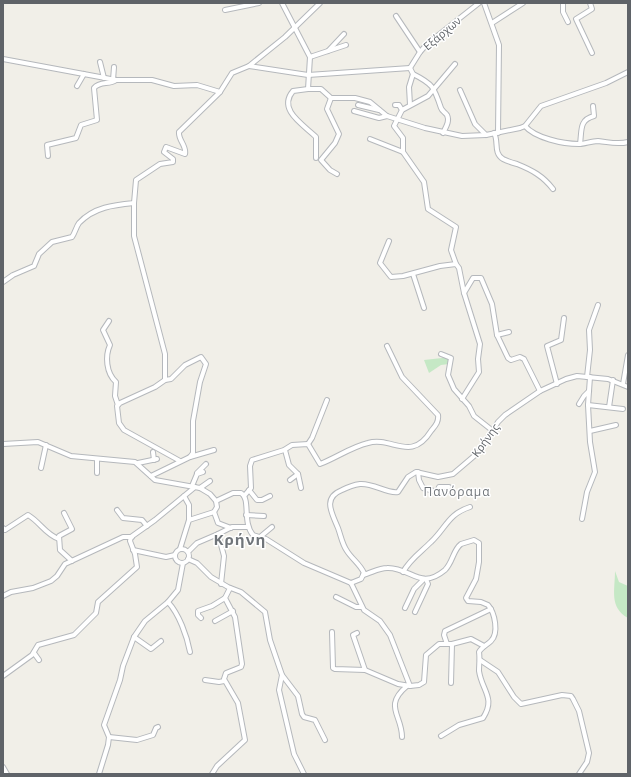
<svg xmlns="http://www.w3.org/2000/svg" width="631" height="777" font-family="'Open Sans',sans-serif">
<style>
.green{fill:#c5e8c5}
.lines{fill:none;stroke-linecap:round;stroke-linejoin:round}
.minor-casing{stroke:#b5b8bc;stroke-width:6}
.minor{stroke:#fff;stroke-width:4}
.labels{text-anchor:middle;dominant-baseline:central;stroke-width:3;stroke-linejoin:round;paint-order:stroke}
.street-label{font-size:11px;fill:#5f6368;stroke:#fff}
.neighbourhood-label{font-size:12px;letter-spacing:1px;fill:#70757a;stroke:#fff}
.district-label{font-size:15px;font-weight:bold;letter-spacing:1px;fill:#70757a;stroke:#fff}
</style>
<rect width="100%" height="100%" fill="#f1efe8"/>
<g class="green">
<path d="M451,357L449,364L441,365L429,373L424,360Z"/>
<path d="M615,571L619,582L628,586V618C609,607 615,591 615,571Z"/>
</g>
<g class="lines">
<g class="minor-casing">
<g id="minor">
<path d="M282,3L310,57L308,89H321L331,98H355L370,102L387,116L425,128L462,136L486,135L520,128L525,126L541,106L606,83L628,72"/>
<path d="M484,3L499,45L498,133"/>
<path d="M563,3V12L568,22"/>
<path d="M590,3L592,9L576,19L592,53"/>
<path d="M225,10L259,3"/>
<path d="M396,16L420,52"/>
<path d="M492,23L523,3"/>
<path d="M328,51L344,34"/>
<path d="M310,57L346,45"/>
<path d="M3,59L116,80H152L174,86L197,85L220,92L232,73L249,66L285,37L320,3"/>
<path d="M100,62L104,78"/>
<path d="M455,64L428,96L402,110L394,126L403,138V152L424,182L428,209L456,227L451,250L456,264"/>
<path d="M249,66L308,75L410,68"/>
<path d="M410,68L420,52L427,44L479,3"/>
<path d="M410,68L413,74C433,84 434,87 441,108C442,111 445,112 447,115C450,121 446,127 443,133"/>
<path d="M113,80L114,67"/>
<path d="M77,86L84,74"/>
<path d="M308,89L293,91C277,110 304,125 316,137V158"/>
<path d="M460,90L475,124L486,135"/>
<path d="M331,98L327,109L339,134L335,143L321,160L330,170L337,174"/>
<path d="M358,105L379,110"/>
<path d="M395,105H399L402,110"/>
<path d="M410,105L409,87L413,74"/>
<path d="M354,111L379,118L387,116"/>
<path d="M525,126C535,138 563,144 579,144C585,144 591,141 598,141C609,142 617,145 628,142"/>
<path d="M494,133C499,141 493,153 503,159C507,161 513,163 517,164C532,170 543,176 553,189"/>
<path d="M370,139L403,152"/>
<path d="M580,144C582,130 579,120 594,116L593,106"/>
<path d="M48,156L47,145L76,138L81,125L97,120L94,88C100,81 109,85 116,80"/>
<path d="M134,203V236L165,354V380"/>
<path d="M389,241L380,263L391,277L403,276L440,266L456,264L459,268L464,293L480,344L478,359L479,372L462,399"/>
<path d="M413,274L424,308"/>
<path d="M3,282L13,275L34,266L39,254L52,242L72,237C75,233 76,227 79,223C94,207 114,205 134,203L136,180L160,164L173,162V159L164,152L166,147L185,154C187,146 178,140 179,132L220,92"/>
<path d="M464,293L473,278H481L492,304L497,335L508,358L511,360L520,357L524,359L540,391"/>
<path d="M109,321L103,330L110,345C105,356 106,373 116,382L115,396L118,405"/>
<path d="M497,335L509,332"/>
<path d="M441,354L451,358L448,375L454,389L469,406L474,416L493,431"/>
<path d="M587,377L590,350L589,330L598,305"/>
<path d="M557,384L547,346L561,340L564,318"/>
<path d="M623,384L628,355"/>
<path d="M579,404L584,396L589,391"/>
<path d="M588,405L623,409"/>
<path d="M609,407L613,380"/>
<path d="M590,431L616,425"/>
<path d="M3,444L38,442L71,456L135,462L155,480L200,488L210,494L216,501L233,493H241C251,499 242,522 253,535L266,539L304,563L351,583"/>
<path d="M308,444L312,438L327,400"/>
<path d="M285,450L289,465L298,474L301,488"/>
<path d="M153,452L154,460"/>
<path d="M190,457L214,450"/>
<path d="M138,463L157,459"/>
<path d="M41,468L46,445"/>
<path d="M418,472L419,480L423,488L437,492L449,491"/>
<path d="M97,473V459"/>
<path d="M197,473L206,464"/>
<path d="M151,476L190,457L193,453V421L200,382L206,364L201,357L185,365L171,379L165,380L155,387L120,403L117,406L119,423L124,430L180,461"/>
<path d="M290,480L298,474"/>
<path d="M192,486L197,474L203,472"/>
<path d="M200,488L210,481"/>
<path d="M249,490L257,500H262L270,496"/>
<path d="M437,492L439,487H449"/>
<path d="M184,496L189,505V520"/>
<path d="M244,496L251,488L250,466L252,460L284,450L292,445L308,444L320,464C336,458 351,447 368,443C392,436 411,463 431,431C435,426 439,422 438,415L402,377L387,346"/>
<path d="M117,510L123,518L142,520L147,526"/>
<path d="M214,512L218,523L231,528"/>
<path d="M64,513L72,529L59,536L60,550L72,561"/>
<path d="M246,515L264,516"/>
<path d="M582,519L587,492L595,472L590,442L588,405L590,377"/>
<path d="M3,528L5,530L28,515C40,522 46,535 59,539"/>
<path d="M260,537L272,527"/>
<path d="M180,549L189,520L214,512L217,507L216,501"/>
<circle cx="182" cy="556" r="7"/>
<path d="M133,550L166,557L175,555"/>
<path d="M188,552L197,543L218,534"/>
<path d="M188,559L197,563L211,577L228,587L241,592L265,612L270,640L282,675L279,690L294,754L304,774"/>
<path d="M403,572C410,559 421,552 431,542C446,528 448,514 470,507"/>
<path d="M363,575C371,573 379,568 387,568C411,567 420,591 445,570C453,562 453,550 461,544L474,540L479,543V562L476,579L466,598L468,601L481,602L488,605C495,613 499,633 491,641C487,645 482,647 479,652C480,658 479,665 479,671C482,691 496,698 483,718L459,725L441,736"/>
<path d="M351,583L361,579L364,573C360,564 352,559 347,551C342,544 341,536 338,528C332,513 322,498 342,490C348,487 353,485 360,484C374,483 387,494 398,492L408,477L416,472L438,477L453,474L480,451L498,422L505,415L540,391L566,379L577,376L608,379L628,387"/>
<path d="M221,584L224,556L218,534L232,527H248"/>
<path d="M3,596L11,592L33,588L51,581L57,576L65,564L123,537H132"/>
<path d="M336,597L356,607H362"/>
<path d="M168,602C179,614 187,636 190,652"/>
<path d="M405,608L414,589L424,579"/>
<path d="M415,612L428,584L426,579"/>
<path d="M201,618L198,615V611L212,606L225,598"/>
<path d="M215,621L233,611"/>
<path d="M332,632L333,668L335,669L365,670L398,684L410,686L390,635L380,621L364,610L351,583"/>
<path d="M357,633L353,635L365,670"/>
<path d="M134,637L151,649L161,641"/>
<path d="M447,644L444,635L445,631L491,609"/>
<path d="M34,653L39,660"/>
<path d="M480,660L498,672L514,697L521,704L562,695L571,696L573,699L579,711L589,753L587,762L579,774"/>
<path d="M282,675L298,696L302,714L304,717L315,720L325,740"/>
<path d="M3,676L32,655L38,645L74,635L96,613L98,602L137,567L135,554L130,541L131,537L155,520L195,487"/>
<path d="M205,680L219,682L224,681"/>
<path d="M451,683L452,644"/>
<path d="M410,686L419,685L424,682L426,655L439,644H452L471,639L484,646"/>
<path d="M109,737L137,740L153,735L156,728L158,727"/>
<path d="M402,737C402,715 383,706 407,686"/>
<path d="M3,767L7,774"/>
<path d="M99,774L108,745L109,737L104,725L120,680L123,666L134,637L145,621L168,602L178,590L183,563"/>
<path d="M212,774L217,766L245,740L238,703L224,679L226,673L241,667L242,664L235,617L225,598L230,588"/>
</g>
</g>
<use href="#minor" class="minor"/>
</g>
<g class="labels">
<g class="street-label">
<text transform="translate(442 33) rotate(-40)">Εξάρχων</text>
<text transform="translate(485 440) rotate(-54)">Κρήνης</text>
</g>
<g class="neighbourhood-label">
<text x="457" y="491">Πανόραμα</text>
</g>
<g class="district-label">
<text x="240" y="539">Κρήνη</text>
</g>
</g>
<rect width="631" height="777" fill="none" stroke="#5f6368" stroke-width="8"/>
</svg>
